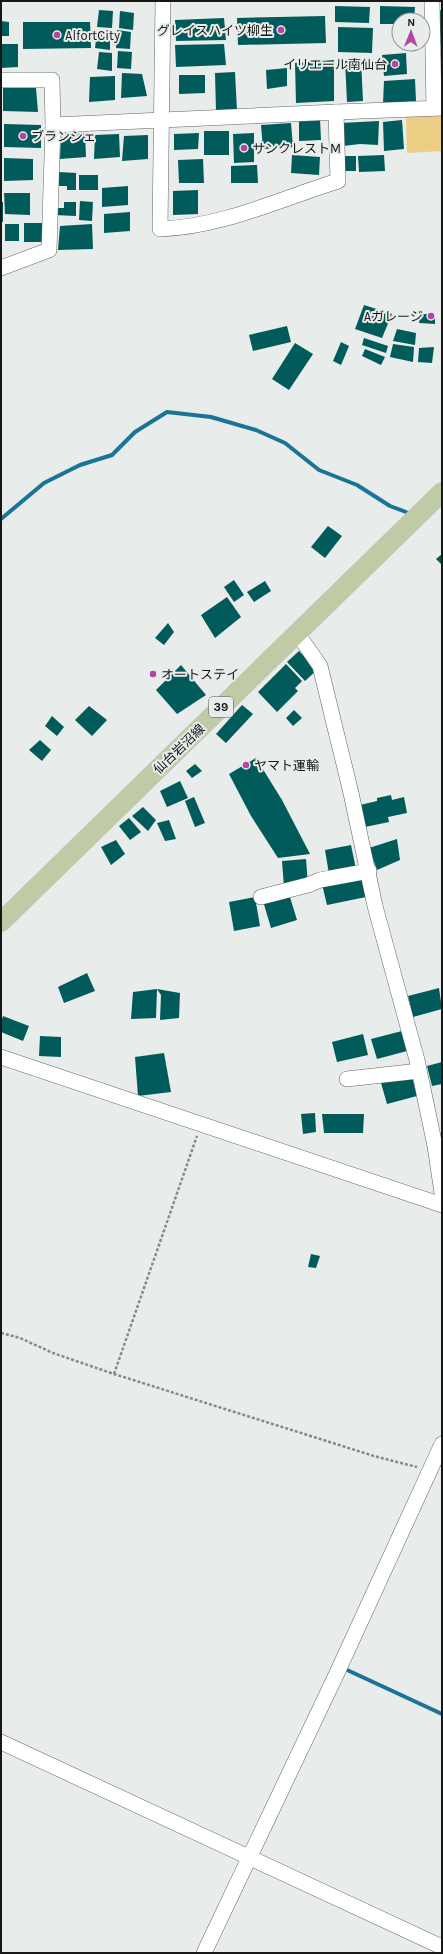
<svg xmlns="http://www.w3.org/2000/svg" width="443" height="1954" font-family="Karla,'Noto Sans JP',sans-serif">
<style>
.green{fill:#eace83}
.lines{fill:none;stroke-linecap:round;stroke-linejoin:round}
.stream{stroke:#1a7495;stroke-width:4}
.building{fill:#005b5a}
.minor-casing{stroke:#626664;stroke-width:16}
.major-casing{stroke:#c7c7c7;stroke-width:20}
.path{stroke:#888a89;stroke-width:2.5;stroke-dasharray:3 2;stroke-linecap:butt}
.minor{stroke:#fff;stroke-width:15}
.major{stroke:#becba5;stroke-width:19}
.poi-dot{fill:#b445a3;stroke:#e8ecea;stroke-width:1.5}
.labels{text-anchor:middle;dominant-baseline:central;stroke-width:4;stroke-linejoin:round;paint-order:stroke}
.shield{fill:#e8ecea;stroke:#555756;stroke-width:1}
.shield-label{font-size:12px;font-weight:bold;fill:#161716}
.poi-label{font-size:13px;fill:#161716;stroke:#e8ecea;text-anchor:start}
.street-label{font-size:13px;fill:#161716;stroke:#e8ecea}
</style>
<rect width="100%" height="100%" fill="#e8ecea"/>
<path class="green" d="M442,114V151L407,153L406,116Z"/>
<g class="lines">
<g class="stream">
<path d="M1,519L44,483L80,465L112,455L135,432L167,412L211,417L256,430L285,443L319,470L357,485L390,506L406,512"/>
<path d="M345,1669L442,1714"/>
</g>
</g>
<g class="building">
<path d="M335,6L370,7L369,23L335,22Z"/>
<path d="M380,6L415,7L414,20H399V24H380Z"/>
<path d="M99,10L113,11L112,28L97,27Z"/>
<path d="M442,10V45L437,46L436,11Z"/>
<path d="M120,11L134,13L133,30L119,28Z"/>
<path d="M325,16L326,43L238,45L237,18Z"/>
<path d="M224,18L226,40L176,41L175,20Z"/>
<path d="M1,21L9,22V36H1Z"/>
<path d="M23,22H90L91,48L23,49Z"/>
<path d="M338,27L373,28L372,53L338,52Z"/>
<path d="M117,30L131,32L130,49L116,48Z"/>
<path d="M97,31L110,33V50L95,48Z"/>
<path d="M1,44H18V67L1,68Z"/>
<path d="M224,44L226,65L176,67L175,45Z"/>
<path d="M118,51L132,52L131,69L117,68Z"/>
<path d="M99,52L112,53V71L97,69Z"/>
<path d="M406,53L407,74L384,76L382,55Z"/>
<path d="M334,60V101L296,103L295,63Z"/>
<path d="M361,60L363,101L347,102L345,61Z"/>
<path d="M287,68V86L267,89L266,70Z"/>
<path d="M438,68H442V99H440Z"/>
<path d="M235,72L237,111H216L215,73Z"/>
<path d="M122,73L142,74L147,96L121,98Z"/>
<path d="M179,75H205V93L179,94Z"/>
<path d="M115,76V100L89,102L90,77Z"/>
<path d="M415,79L416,101L383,104L384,81Z"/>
<path d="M3,88H36L38,112L3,111Z"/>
<path d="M320,119L321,140L299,141V120Z"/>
<path d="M402,120L404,149L384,151L383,122Z"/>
<path d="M379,121L378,145L360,144L343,146L341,123Z"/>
<path d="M291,123L293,147L263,149L261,125Z"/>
<path d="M4,124L41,125V148L4,147Z"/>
<rect x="204" y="131" width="25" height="24"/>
<path d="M85,133L86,157L60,159L61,134Z"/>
<path d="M199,133L198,149L174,150V134Z"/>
<path d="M254,133V162L234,163L233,134Z"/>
<path d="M119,134L120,157L94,159L95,135Z"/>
<path d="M148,135V159L122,161L124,136Z"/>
<path d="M292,155L320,157L319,175L291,173Z"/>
<path d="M384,155L385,171L359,172L358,156Z"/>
<path d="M342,156H356V171H343Z"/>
<path d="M4,158L33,159V180L4,181Z"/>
<path d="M203,159L204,183H179L178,160Z"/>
<path d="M257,165L258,183H231V166Z"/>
<path d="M59,172L76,173V190H67V186H59Z"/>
<rect x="79" y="175" width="19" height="15"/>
<path d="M128,186V205L102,207V188Z"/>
<path d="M198,190V214L173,215V191Z"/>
<path d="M4,193H30V215L5,214Z"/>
<path d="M80,201L93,202L92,221L79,220Z"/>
<rect x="1" y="202" width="2" height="20"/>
<path d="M64,202H76V216L54,215L55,208H64Z"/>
<path d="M130,212V231L104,233V214Z"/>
<rect x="24" y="223" width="18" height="19"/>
<rect x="5" y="224" width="14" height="17"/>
<path d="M92,224L93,249L58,250L60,226Z"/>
<path d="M364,305L392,314L382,338L355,329Z"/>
<path d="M420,314H435V324L419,323Z"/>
<path d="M287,326L291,342L253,351L249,335Z"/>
<path d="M397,329L416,333L415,345L393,341Z"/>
<path d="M364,338L388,346L386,353L362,345Z"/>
<path d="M341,342L349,346L341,365L333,361Z"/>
<path d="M295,343L313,354L289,390L272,379Z"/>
<path d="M393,344L414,347L413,362L390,357Z"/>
<path d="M434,347L432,363L418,362L419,348Z"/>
<path d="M365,349L385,357L381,365L362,356Z"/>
<path d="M328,526L342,536L325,558L311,547Z"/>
<path d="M442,554V565L436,559Z"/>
<path d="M234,580L244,595L234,602L224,587Z"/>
<path d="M265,581L271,591L254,602L247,592Z"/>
<path d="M227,597L241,617L215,638L201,615Z"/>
<path d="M168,623L174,632L164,645L155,638Z"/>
<path d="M299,651L317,670L305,681L287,662Z"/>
<path d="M286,664L302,681L295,688L298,691L277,712L258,692Z"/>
<path d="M181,665L206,695L177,714L156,690Z"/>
<path d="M242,705L253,714L226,743L216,734Z"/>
<path d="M89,706L107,720L92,736L75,720Z"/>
<path d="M294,710L302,718L293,726L286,718Z"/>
<path d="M52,716L64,727L57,736L45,726Z"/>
<path d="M40,740L51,750L42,761L29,750Z"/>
<path d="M256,758L282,800L310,854L278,858L251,816L229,774Z"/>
<path d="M195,764L202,771L192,778L186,771Z"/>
<path d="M180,781L188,798L167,807L160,791Z"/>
<path d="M391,795L392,800L404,797L407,813L388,817L389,822L365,827L360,805L377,801V798Z"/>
<path d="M194,797L205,823L195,827L185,801Z"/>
<path d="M143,807L156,820L148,831L132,816Z"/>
<path d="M129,818L141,832L130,840L119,826Z"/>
<path d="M169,820L176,839L165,841L157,823Z"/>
<path d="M397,839L400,860L377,870L369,848Z"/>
<path d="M116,840L125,854L111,865L101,847Z"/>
<path d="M351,845L356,869L329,874L325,850Z"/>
<path d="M306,859L308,885L284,887L282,861Z"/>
<path d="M362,876L366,897L327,905L322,884Z"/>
<path d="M289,894L297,920L271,928L263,901Z"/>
<path d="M255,897L260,926L234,931L229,902Z"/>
<path d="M87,973L95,991L64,1003L58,987Z"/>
<path d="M439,988L442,1009L413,1017L408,996Z"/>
<path d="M157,989L156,1018L131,1019L133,992L157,989L180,993L179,1018L160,1020L161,995Z"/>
<path d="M3,1016L29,1026L23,1041L1,1032V1022Z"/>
<path d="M402,1031L407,1051L377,1059L371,1039Z"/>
<path d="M363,1034L368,1055L337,1062L332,1042Z"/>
<path d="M40,1036L61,1037V1057L39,1056Z"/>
<path d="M164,1053L171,1092L138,1096L135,1057Z"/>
<path d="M442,1062V1084L432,1086L427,1066Z"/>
<path d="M412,1076L417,1096L387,1104L381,1083Z"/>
<path d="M315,1113L316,1132L303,1134L301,1114Z"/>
<path d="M322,1114H364L363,1133H324Z"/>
<path d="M311,1254L320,1256L316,1268L308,1267Z"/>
</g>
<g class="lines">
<g class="minor-casing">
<g id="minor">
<path d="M163,1L160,229C222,227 280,199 338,181L336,112L442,108"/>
<path d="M432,1L434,108"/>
<path d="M1,80H52L53,125L49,250L1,268"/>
<path d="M53,125L336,112"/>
<path d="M297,633L320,666L351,793L375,906L417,1060L435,1146L442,1193"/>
<path d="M261,897L308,885L320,880L369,871"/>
<path d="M1,1057L442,1205"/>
<path d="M347,1079L419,1071"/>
<path d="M1,1742L442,1947"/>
<path d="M204,1953L337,1673L442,1444"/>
</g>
</g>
<g class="major-casing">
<path id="major" d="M1,922L442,492"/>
</g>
<g class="path">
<path d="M1,1333L20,1338L53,1353L114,1374L374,1456L417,1467"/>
<path d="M114,1374L197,1136"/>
</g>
<use href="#minor" class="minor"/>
<use href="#major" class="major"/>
</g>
<g class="poi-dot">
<circle cx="281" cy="30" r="4"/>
<circle cx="57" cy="35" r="4"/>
<circle cx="395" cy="64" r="4"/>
<circle cx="23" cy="136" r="4"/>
<circle cx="244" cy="148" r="4"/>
<circle cx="431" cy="316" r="4"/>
<circle cx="153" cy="674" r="4"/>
<circle cx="246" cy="765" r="4"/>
</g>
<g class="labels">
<rect class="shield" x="209" y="697" width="24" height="20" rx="3"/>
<g class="shield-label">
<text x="221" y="707">39</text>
</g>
<g class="poi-label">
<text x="273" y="30" text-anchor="end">グレイスハイツ柳生</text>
<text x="65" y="35">AlfortCity</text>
<text x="387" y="64" text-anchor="end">イリエール南仙台</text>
<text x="31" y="136">ブランシェ</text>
<text x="252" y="148">サンクレストM</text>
<text x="423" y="316" text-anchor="end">Aガレージ</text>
<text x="161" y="674">オートステイ</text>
<text x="254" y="765">ヤマト運輸</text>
</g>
<g class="street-label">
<text transform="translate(179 749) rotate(-44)">仙台岩沼線</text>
</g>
</g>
<rect width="443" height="1954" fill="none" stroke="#161716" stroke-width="4"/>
<g transform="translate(411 32) rotate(1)"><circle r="19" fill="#e8ecea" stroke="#949795"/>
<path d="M0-3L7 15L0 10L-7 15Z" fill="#b445a3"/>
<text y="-6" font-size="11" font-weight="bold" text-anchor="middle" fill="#161716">N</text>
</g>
</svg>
